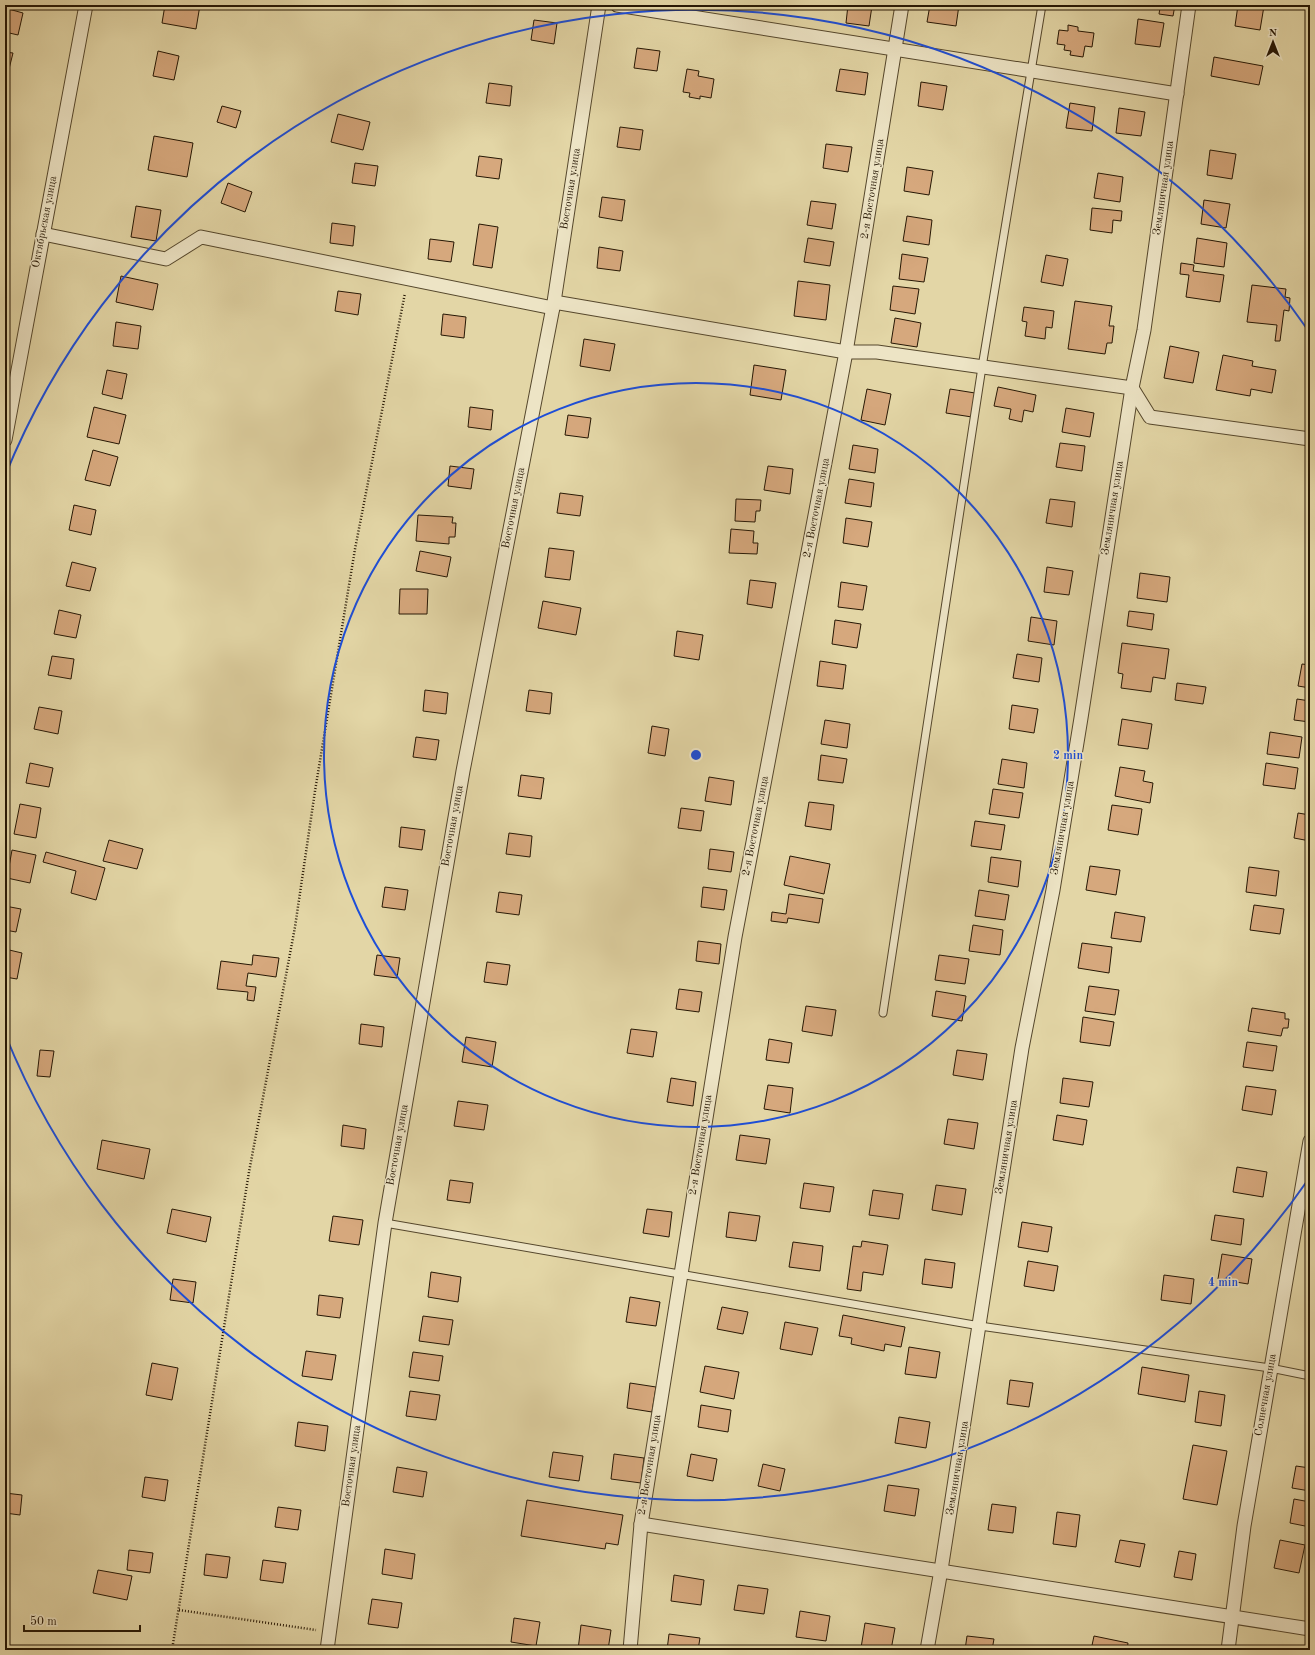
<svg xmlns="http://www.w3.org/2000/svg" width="1315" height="1655" font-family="'Old Standard TT',serif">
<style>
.building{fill:#d6a87d;stroke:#261704}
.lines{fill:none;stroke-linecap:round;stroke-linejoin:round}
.service-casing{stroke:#55472c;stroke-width:9}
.minor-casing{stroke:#55472c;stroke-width:15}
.path{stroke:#261704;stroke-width:2.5;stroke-dasharray:1 2;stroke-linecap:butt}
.service{stroke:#ede4c5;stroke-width:7}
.minor{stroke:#ede4c5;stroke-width:13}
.ring{fill:none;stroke:#1d4ed8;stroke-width:2}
.labels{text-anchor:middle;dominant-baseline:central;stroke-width:3;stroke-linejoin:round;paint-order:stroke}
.street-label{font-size:11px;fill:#261704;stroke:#ede4c5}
.centre{fill:#1d4ed8;stroke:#ede4c5;stroke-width:2}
.ring-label{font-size:12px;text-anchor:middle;font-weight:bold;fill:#1d4ed8;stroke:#ede4c5;stroke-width:3;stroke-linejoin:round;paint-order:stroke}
</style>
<rect width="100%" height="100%" fill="#e3d6a6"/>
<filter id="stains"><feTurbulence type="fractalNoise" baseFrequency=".005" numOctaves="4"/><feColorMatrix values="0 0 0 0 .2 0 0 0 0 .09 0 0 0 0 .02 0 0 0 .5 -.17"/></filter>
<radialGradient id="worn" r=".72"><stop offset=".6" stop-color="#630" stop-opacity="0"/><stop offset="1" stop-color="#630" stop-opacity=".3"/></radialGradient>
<g class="building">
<path d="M165,5H200L196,29L162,23Z"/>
<path d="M777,5H800V9Z"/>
<path d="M848,5L872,6L869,26L846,23Z"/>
<path d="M930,5H959L956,26L927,22Z"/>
<path d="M1142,5H1175L1173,16L1159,14L1160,8Z"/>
<path d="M1238,5L1264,6L1260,30L1235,26Z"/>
<path d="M5,8L23,13L18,35L5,32Z"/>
<path d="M1138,19L1164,23L1160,47L1135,44Z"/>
<path d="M534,20L557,23L554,44L531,40Z"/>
<path d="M1068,25L1078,27V31L1094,33L1092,47L1085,46L1083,57L1070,55L1071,51L1064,50L1065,45L1057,44L1059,30L1068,31Z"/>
<path d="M637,48L660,51L657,71L634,68Z"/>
<path d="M158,51L179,56L174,80L153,76Z"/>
<path d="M5,52L13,53L6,81H5Z"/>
<path d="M1214,57L1263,66L1259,85L1211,76Z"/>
<path d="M687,69L699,71L698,76L714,79L711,98L700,96V99L689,97L690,93L683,92Z"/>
<path d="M840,69L868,73L865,95L836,91Z"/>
<path d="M921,82L947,86L943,110L918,106Z"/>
<path d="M489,83L512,86L510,106L486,103Z"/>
<path d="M1070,103L1095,107L1092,131L1066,128Z"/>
<path d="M222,106L241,111L236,128L217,122Z"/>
<path d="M1119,108L1145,112L1141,136L1116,133Z"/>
<path d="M338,114L370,122L363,150L331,142Z"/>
<path d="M620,127L643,130L640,150L617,147Z"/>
<path d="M154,136L193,143L187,177L148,170Z"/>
<path d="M826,144L852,147L848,172L823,168Z"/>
<path d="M1210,150L1236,154L1232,179L1207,175Z"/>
<path d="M479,156L502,159L499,179L476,176Z"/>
<path d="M355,163L378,166L375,186L352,183Z"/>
<path d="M907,167L933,171L929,195L904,191Z"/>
<path d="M1098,173L1123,177L1120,202L1094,198Z"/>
<path d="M228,183L252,192L245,212L221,203Z"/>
<path d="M602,197L625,200L622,221L599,217Z"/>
<path d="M1204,200L1230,204L1226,228L1201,224Z"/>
<path d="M811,201L836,204L832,229L807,225Z"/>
<path d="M136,206L161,210L156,241L131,237Z"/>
<path d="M1092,208L1122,211L1121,221L1113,220L1112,233L1090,230Z"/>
<path d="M907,216L932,220L929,245L903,241Z"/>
<path d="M332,223L355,226L353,246L330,243Z"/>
<path d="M479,224L498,227L492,268L473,265Z"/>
<path d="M808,238L834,242L830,266L804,262Z"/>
<path d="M1197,238L1227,243L1224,267L1194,263Z"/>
<path d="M430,239L454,242L451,262L428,259Z"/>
<path d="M599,247L623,251L620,271L597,268Z"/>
<path d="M902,254L928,258L924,282L899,279Z"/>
<path d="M1046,255L1068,259L1063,286L1041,282Z"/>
<path d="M1181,263L1194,265L1193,271L1224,275L1220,302L1186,297L1189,275L1180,274Z"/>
<path d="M121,276L158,284L153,310L116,302Z"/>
<path d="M798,281L830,285L826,320L794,316Z"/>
<path d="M1252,285L1286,289L1285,297L1290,298L1289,311L1284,310L1280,341H1275L1277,325L1247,322Z"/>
<path d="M893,286L919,289L915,314L890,310Z"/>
<path d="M338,291L361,294L358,315L335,311Z"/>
<path d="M1075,301L1112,306L1109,326H1114L1112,343H1107L1105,354L1068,349Z"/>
<path d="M1024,307L1054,311L1052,328L1046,327L1045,339L1025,336L1027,322L1022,321Z"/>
<path d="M443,314L466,317L464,338L441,335Z"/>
<path d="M895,318L921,323L917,347L891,343Z"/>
<path d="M116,322L141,326L138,349L113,346Z"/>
<path d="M584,339L615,344L610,371L580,366Z"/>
<path d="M1170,346L1199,352L1193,383L1164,378Z"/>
<path d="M1223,355L1253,361L1252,366L1276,370L1272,393L1251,389L1250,396L1216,390Z"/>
<path d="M754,365L786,370L781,400L750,395Z"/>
<path d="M107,370L127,374L122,399L102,394Z"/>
<path d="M998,387L1036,395L1033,412L1024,410L1022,422L1009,419L1011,409L994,406Z"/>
<path d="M867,389L891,394L885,425L861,420Z"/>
<path d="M950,389L975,393L972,417L946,413Z"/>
<path d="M94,407L126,415L119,444L87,437Z"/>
<path d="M470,407L493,410L491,430L468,427Z"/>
<path d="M1066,408L1094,413L1090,437L1062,432Z"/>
<path d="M568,415L591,418L588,438L565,435Z"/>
<path d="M1060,443L1085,446L1082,471L1056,467Z"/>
<path d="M853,445L878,449L875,473L849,469Z"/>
<path d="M93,450L118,457L110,486L85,480Z"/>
<path d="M450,466L474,469L471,489L448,486Z"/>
<path d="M768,466L793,469L790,494L764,490Z"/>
<path d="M849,479L874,483L871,507L845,503Z"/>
<path d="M560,493L583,496L580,516L557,513Z"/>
<path d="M736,499L761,500L760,511H756L755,522L735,521Z"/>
<path d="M1050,499L1075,502L1072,527L1046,523Z"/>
<path d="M74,505L96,510L91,535L69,530Z"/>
<path d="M418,515L453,517L452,523H456L455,537H449V544L416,541Z"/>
<path d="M846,518L872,522L868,547L843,543Z"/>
<path d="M731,529L754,531L753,543H758L757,554L729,553Z"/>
<path d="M549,548L574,551L570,580L545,577Z"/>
<path d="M420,551L451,557L447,577L416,571Z"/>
<path d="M72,562L96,568L90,591L66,586Z"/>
<path d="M1047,567L1073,571L1069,595L1044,592Z"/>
<path d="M1140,573L1170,577L1167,602L1137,598Z"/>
<path d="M750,580L776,583L772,608L747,604Z"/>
<path d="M841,582L867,586L863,610L838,607Z"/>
<path d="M400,589H428L427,614H399Z"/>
<path d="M543,601L581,608L576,635L538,628Z"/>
<path d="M59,610L81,615L76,638L54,634Z"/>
<path d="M1129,611L1154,614L1152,630L1127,626Z"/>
<path d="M1031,617L1057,621L1054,645L1028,641Z"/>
<path d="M835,620L861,624L857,648L832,644Z"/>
<path d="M677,631L703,635L699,660L674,656Z"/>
<path d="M1122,643L1169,649L1165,679L1153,677L1151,692L1121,688L1123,674L1118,673Z"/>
<path d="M1017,654L1042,658L1039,682L1013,678Z"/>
<path d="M52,656L74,659L71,679L48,675Z"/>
<path d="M820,661L846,665L843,689L817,686Z"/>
<path d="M1302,664L1310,665V688L1298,686Z"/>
<path d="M1177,683L1206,687L1203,704L1175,700Z"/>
<path d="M425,690L448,693L446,714L423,711Z"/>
<path d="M529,690L552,693L550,714L526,711Z"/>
<path d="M1297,699L1310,701V722L1294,720Z"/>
<path d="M1012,705L1038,709L1034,733L1009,729Z"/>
<path d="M39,707L62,711L58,734L34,729Z"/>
<path d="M1122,719L1152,724L1148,749L1118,745Z"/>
<path d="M825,720L850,724L847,748L821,744Z"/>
<path d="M652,726L669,729L665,756L648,753Z"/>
<path d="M1270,732L1302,737L1299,758L1267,754Z"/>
<path d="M416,737L439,740L436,760L413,757Z"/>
<path d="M821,755L847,759L843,783L818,780Z"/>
<path d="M1002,759L1027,763L1024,788L998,784Z"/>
<path d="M30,763L53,768L49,787L26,783Z"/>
<path d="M1266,763L1298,768L1295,789L1263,785Z"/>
<path d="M1120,767L1145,771L1143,781L1153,783L1150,803L1115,796Z"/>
<path d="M521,775L544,778L541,799L518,796Z"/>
<path d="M709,777L734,781L731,805L705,801Z"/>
<path d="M993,789L1023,793L1019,818L989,814Z"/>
<path d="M809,802L834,805L831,830L805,826Z"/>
<path d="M20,804L41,808L36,838L14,834Z"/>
<path d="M1112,805L1142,809L1138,835L1108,830Z"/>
<path d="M681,808L704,811L701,831L678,828Z"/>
<path d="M1298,813L1310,815V841L1294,838Z"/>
<path d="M975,821L1005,825L1001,850L971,846Z"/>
<path d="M401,827L425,830L422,850L399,847Z"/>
<path d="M509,833L532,836L530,857L506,854Z"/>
<path d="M109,840L143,849L137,869L103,861Z"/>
<path d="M710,849L734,852L731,872L708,869Z"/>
<path d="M12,850L36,855L30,883L7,878Z"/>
<path d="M46,852L105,868L96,900L71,893L76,871L43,862Z"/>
<path d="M790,856L830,864L824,894L784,885Z"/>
<path d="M991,857L1021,861L1018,887L988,882Z"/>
<path d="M1090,866L1120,870L1116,895L1086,890Z"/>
<path d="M1249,867L1279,871L1276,896L1246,892Z"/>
<path d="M385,887L408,890L405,910L382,907Z"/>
<path d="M703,887L727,890L724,910L701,907Z"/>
<path d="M979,890L1009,895L1005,920L975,916Z"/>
<path d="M499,892L522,895L519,915L496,912Z"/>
<path d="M789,894L823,899L819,923L788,918L787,923L771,921L772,912L786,914Z"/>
<path d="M1254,905L1284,909L1280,934L1250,930Z"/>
<path d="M5,906L21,909L16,932L5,930Z"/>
<path d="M1115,912L1145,917L1141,942L1111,938Z"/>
<path d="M973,925L1003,930L1000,955L969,951Z"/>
<path d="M698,941L721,944L719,964L696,961Z"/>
<path d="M1082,943L1112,947L1109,973L1078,968Z"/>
<path d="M5,949L22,953L17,979L5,977Z"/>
<path d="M253,955L279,958L276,977L248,973L246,986L256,987L254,1001L247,1000L248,992L217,989L221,961L252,965Z"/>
<path d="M377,955L400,958L397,978L374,975Z"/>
<path d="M939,955L969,959L965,984L935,980Z"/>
<path d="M487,962L510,965L507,985L484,982Z"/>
<path d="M1089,986L1119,990L1115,1015L1085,1011Z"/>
<path d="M679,989L702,992L699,1012L676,1009Z"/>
<path d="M936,991L966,996L962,1021L932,1016Z"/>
<path d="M806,1006L836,1010L832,1036L802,1031Z"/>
<path d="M1252,1008L1285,1013V1019H1289L1288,1028H1283L1281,1036L1248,1031Z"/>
<path d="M1083,1017L1114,1022L1110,1046L1080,1042Z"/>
<path d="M361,1024L384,1027L382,1047L359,1044Z"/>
<path d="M631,1029L657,1032L653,1057L627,1053Z"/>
<path d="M466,1037L496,1042L492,1067L462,1062Z"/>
<path d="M769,1039L792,1043L789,1063L766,1060Z"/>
<path d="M1247,1042L1277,1046L1273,1071L1243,1067Z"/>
<path d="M40,1050L54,1051L50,1077L37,1076Z"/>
<path d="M957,1050L987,1054L983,1080L953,1075Z"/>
<path d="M671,1078L696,1082L693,1106L667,1102Z"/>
<path d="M1063,1078L1093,1082L1089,1107L1060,1103Z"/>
<path d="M768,1085L793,1088L790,1113L764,1109Z"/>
<path d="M1246,1086L1276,1090L1272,1115L1242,1110Z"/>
<path d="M458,1101L488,1105L484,1130L454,1126Z"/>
<path d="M1057,1115L1087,1120L1083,1145L1053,1140Z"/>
<path d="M948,1119L978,1123L974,1149L944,1144Z"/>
<path d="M343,1125L366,1129L364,1149L341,1146Z"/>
<path d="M740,1135L770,1139L766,1164L736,1160Z"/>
<path d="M102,1140L150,1149L144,1179L97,1169Z"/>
<path d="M1237,1167L1267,1172L1263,1197L1233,1192Z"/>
<path d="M450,1180L473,1183L470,1203L447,1200Z"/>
<path d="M804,1183L834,1187L830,1212L800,1208Z"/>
<path d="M936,1185L966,1189L962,1215L932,1210Z"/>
<path d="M873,1190L903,1194L899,1219L869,1215Z"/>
<path d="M172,1209L211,1217L206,1242L167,1233Z"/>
<path d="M647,1209L672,1212L669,1237L643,1233Z"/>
<path d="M729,1212L760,1216L756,1241L726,1237Z"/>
<path d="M1215,1215L1244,1219L1241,1245L1211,1240Z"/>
<path d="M333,1216L363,1220L359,1245L329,1241Z"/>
<path d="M1022,1222L1052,1227L1048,1252L1018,1247Z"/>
<path d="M862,1241L888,1245L883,1275L863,1272L861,1291L847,1289L853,1246L861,1247Z"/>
<path d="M793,1242L823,1246L820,1271L789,1267Z"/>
<path d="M1222,1254L1252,1259L1248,1284L1218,1279Z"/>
<path d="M925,1259L955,1263L952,1288L922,1284Z"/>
<path d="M1028,1261L1058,1266L1054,1291L1024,1286Z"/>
<path d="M431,1272L461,1277L458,1302L428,1297Z"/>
<path d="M1164,1275L1194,1279L1191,1304L1161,1300Z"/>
<path d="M173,1279L196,1282L193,1303L170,1300Z"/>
<path d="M319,1295L343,1298L340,1318L317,1315Z"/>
<path d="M630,1297L660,1302L656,1326L626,1322Z"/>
<path d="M722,1307L748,1312L743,1334L717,1329Z"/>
<path d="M843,1315L905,1327L901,1347L885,1344L884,1351L851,1344L852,1338L839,1336Z"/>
<path d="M423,1316L453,1320L449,1345L419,1341Z"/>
<path d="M785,1322L818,1328L812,1355L780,1349Z"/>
<path d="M909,1347L940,1352L936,1378L905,1374Z"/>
<path d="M306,1351L336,1355L332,1380L302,1376Z"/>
<path d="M413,1352L443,1356L439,1381L409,1377Z"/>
<path d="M152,1363L178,1368L172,1400L146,1395Z"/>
<path d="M705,1366L739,1372L734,1399L700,1392Z"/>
<path d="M1142,1367L1189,1375L1185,1402L1138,1394Z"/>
<path d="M1010,1380L1033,1383L1029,1407L1007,1404Z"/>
<path d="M630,1383L656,1387L652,1412L627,1408Z"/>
<path d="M410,1391L440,1395L436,1420L406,1416Z"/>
<path d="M1199,1391L1225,1395L1221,1426L1195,1422Z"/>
<path d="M701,1405L731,1410L728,1432L698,1427Z"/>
<path d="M899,1417L930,1422L926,1448L895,1443Z"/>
<path d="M298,1422L328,1426L325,1451L295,1446Z"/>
<path d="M1193,1445L1227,1451L1217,1505L1183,1499Z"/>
<path d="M553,1452L583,1456L579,1481L549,1477Z"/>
<path d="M614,1454L644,1458L641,1483L611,1479Z"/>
<path d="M691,1454L717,1459L713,1481L687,1476Z"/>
<path d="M763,1464L785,1469L780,1491L758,1486Z"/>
<path d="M1296,1466L1310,1468V1491L1292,1488Z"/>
<path d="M397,1467L427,1472L423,1497L393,1492Z"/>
<path d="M145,1477L168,1480L165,1501L142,1497Z"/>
<path d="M888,1485L919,1489L915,1516L884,1511Z"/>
<path d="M5,1493L22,1495L20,1515L5,1513Z"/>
<path d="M1294,1499L1310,1502V1527L1290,1523Z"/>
<path d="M527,1500L623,1515L618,1545L606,1543L605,1549L521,1536Z"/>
<path d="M992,1504L1016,1507L1013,1533L988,1530Z"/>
<path d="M278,1507L301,1510L298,1530L275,1527Z"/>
<path d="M1057,1512L1080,1515L1076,1547L1053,1544Z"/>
<path d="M1120,1540L1145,1544L1140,1567L1115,1562Z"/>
<path d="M1280,1540L1305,1545L1299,1573L1274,1568Z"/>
<path d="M385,1549L415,1554L412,1579L382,1574Z"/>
<path d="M129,1550L153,1553L150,1573L127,1570Z"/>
<path d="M1179,1551L1196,1554L1192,1580L1174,1577Z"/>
<path d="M206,1554L230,1557L227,1578L204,1575Z"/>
<path d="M263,1560L286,1563L283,1583L260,1580Z"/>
<path d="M98,1570L132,1576L127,1600L93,1593Z"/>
<path d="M674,1575L704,1580L701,1605L671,1601Z"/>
<path d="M738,1585L768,1589L764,1614L734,1610Z"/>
<path d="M372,1599L402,1603L398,1628L368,1624Z"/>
<path d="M800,1611L830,1616L826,1641L796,1637Z"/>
<path d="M514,1618L540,1622L536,1646L511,1642Z"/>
<path d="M865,1623L895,1628L891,1650L861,1648Z"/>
<path d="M581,1625L611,1630L608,1650H578Z"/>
<path d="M669,1634L700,1638L698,1650H667Z"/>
<path d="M967,1636L994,1639L992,1650H965Z"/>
<path d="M1094,1636L1128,1643L1127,1650H1091Z"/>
</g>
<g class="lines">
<g class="service-casing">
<g id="service">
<path d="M883,1013L982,367L1042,5"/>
<path d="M385,1223L980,1326L1270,1368L1310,1376"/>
</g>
</g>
<g class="minor-casing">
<g id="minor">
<path d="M617,5L1177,94"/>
<path d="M43,234L166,259L201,237L553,308"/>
<path d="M554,302L846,352H877L1132,388L1150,417L1310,439"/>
<path d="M5,440L86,5"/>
<path d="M641,1524L1310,1629"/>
<path d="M327,1650L385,1223L463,771L554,302L599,5"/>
<path d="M630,1650L641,1524L735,937L846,352L902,5"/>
<path d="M927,1650L941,1570L1022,1048L1053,890L1081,718L1132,388L1144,330L1189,5"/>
<path d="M1228,1650L1244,1526L1310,1141"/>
</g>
</g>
<g class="path">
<path d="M179,1610L316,1630"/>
<path d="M172,1650L249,1172L295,927L315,791L355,549L405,293"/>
</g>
<use href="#service" class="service"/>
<use href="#minor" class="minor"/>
</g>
<g class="ring">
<circle cx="696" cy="755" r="372"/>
<path d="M1310 1177A745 745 0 0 1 5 1034M5 476A745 745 0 0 1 1310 333"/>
</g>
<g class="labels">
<g class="street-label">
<text transform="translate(1164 188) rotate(-82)">Земляничная улица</text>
<text transform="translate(571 189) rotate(-81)">Восточная улица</text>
<text transform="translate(873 189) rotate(-81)">2-я Восточная улица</text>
<text transform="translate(45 222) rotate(-79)">Октябрьская улица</text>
<text transform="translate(514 508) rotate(-79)">Восточная улица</text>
<text transform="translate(817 508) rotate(-79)">2-я Восточная улица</text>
<text transform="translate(1113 508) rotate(-81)">Земляничная улица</text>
<text transform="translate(453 826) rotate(-80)">Восточная улица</text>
<text transform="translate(756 826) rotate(-79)">2-я Восточная улица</text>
<text transform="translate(1063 828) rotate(-80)">Земляничная улица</text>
<text transform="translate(398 1145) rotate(-80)">Восточная улица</text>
<text transform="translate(701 1145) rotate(-81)">2-я Восточная улица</text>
<text transform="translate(1007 1147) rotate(-81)">Земляничная улица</text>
<text transform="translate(1266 1395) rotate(-80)">Солнечная улица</text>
<text transform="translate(650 1465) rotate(-81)">2-я Восточная улица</text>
<text transform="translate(352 1466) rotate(-82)">Восточная улица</text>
<text transform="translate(958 1468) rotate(-81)">Земляничная улица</text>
</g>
</g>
<circle cx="696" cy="755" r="6" class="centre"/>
<g class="ring-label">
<text x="1068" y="759">2 min</text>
<text x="1223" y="1286">4 min</text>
</g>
<rect width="1315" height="1655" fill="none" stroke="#e3d6a6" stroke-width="20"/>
<rect x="6" y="6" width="1303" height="1643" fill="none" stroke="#261704" stroke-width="2"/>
<rect x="10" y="10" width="1295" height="1635" fill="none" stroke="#261704"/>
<g transform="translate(1273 42)" stroke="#ede4c5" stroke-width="3" paint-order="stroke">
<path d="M0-3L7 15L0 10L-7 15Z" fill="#261704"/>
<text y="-6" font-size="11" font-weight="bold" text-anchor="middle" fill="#261704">N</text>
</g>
<path d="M24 1625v6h116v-6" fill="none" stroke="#261704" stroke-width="2"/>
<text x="30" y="1625" font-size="12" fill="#261704" stroke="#ede4c5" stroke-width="3" paint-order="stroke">50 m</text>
<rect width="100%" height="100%" filter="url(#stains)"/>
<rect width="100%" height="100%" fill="url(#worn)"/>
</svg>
